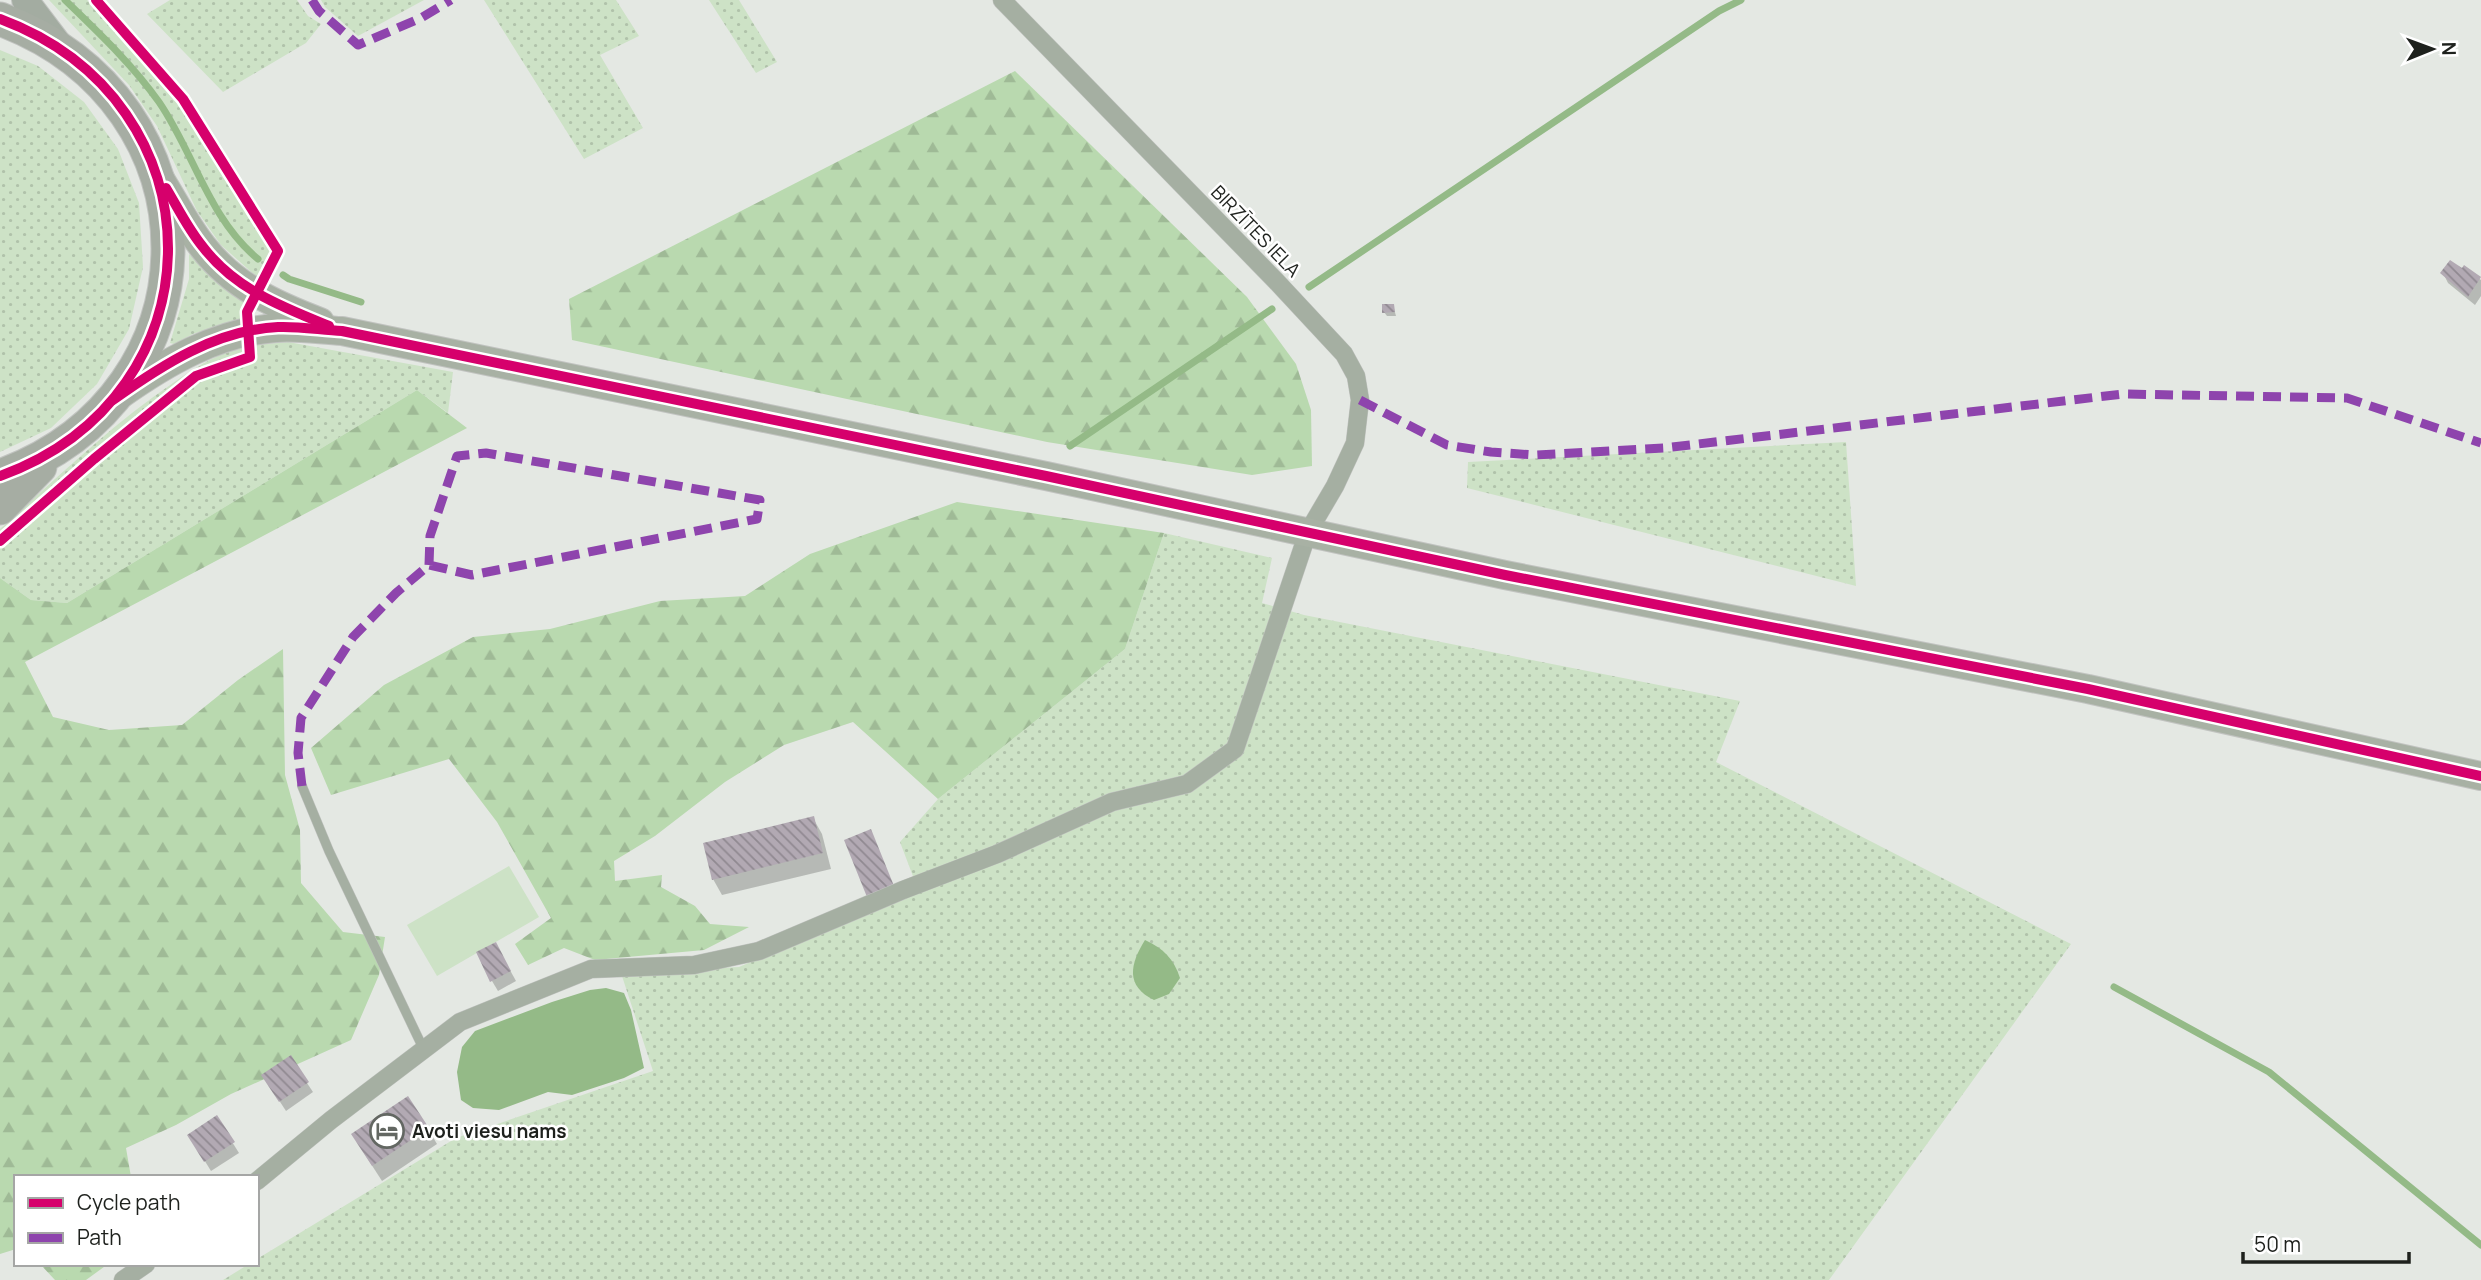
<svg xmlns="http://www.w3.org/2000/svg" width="2481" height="1280" font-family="Manrope,sans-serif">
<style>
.green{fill:url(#green-dots)}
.forest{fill:url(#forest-firs)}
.pitch{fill:#cde2c6}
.water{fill:#94ba87}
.shadow{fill:#0003}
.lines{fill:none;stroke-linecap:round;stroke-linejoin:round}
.stream{stroke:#94ba87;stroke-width:7}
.building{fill:url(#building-back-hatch)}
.lane-casing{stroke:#c1c3c0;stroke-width:10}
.street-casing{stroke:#c1c3c0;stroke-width:19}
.secondary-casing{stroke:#c1c3c0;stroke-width:28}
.primary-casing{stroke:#c1c3c0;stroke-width:30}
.highway-casing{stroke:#c1c3c0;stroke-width:35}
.lane{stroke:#a5afa2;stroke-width:9}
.street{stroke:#a5afa2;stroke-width:18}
.secondary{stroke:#a3aca1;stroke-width:26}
.primary{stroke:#a8b1a4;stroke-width:28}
.highway{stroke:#a6ada3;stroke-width:33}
.quiet{stroke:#8e44ad;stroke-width:9;stroke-dasharray:18 9;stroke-linecap:butt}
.cycleway-casing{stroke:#fff;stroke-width:15}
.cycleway{stroke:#d6006c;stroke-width:10}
.labels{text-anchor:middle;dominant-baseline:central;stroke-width:5;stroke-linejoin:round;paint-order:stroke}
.street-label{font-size:19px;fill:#1e211d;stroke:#fff}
.poi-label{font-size:19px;font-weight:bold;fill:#1e211d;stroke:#fff;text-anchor:start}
</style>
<defs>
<pattern id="green-dots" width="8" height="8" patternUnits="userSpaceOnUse" patternTransform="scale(1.75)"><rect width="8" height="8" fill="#cde2c6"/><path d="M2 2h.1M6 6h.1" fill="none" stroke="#b0c2aa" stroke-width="1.8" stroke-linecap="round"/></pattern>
<pattern id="forest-firs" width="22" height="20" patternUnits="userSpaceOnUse" patternTransform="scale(1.75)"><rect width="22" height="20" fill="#b9d9af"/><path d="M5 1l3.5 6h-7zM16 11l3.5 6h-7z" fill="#9fba96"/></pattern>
<pattern id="building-back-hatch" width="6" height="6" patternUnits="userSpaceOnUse" patternTransform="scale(1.75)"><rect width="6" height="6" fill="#b2a9b3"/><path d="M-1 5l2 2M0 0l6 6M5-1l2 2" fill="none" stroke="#908991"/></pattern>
</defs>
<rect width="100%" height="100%" fill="#e4e8e3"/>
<g class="green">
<path d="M49,0H87L156,72L185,109L238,196L268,239L273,251L258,278L221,245L197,211L157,126L129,85Z"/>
<path d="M170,0H297L308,16L321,24L306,43L223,92L147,14Z"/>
<path d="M321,0H424L358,36L325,7Z"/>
<path d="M484,0H616L639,36L600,55L643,128L584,159Z"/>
<path d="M709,0H739L777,62L756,73Z"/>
<path d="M0,50L38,66L84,102L118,149L139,203L143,267L129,329L97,384L51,428L0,452Z"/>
<path d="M189,254L245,302L240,319L193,334L174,344L170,343L189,279Z"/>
<path d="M288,342L453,372L448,413L417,390L67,603L31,600L0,578V547L155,413L196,383L252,362L255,345Z"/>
<path d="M245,348L243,354L192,373L168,389L0,535V529C56,479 111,425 173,383C195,368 218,352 245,348Z"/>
<path d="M1846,442L1856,586L1467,488L1468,462Z"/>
<path d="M1164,533L1272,558L1262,603L1304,615L1740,701L1716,762L2071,944L1829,1280H223L249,1264H257V1259L456,1138L653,1071L621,973L739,967L907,895L914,879L900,842L938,799L1125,649Z"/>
</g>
<g class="forest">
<path d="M1015,71L1247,297L1296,364L1311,410L1312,466L1252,475L1047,442L572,340L569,299Z"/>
<path d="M417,390L467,428L25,662L53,717L109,730L182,725L238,680L283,649L285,775L300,830L301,883L343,932L385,937L379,975L351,1040L231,1094L176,1125L126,1148L131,1177H16V1249L0,1254V578L31,600L67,603Z"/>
<path d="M957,502L1164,533L1125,649L938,799L853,722L784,745L725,782L655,836L614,861L615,881L662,875L661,887L695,906L710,924L749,927L704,950L595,960L564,948L528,965L515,944L551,918L497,822L449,759L331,795L311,748L384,685L473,637L550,629L660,601L745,596L810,554Z"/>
<path d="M40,1264H108L86,1280H55Z"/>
</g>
<path class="pitch" d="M509,866L539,917L437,976L407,925Z"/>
<g class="water">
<path d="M1145,940C1163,948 1174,959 1180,978L1169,994L1154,1000C1125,986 1130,964 1145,940Z"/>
<path d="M606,988L624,993L631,1010L644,1068L624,1078L572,1095L548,1092L499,1110L473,1108L461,1100L457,1072L462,1047L475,1031L552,1002L590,990Z"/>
</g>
<g class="shadow">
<path d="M2465,268L2481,280V296L2475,305L2448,283L2443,273L2463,271Z"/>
<path d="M1393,305L1396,316H1387L1384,312Z"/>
<path d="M813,818L822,834L831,869L722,895L713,879Z"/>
<path d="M501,954L516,981L498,991L492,981Z"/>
<path d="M307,1083L313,1092L286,1111L269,1085Z"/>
<path d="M217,1118L239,1153L211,1171L195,1145Z"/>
<path d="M428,1129L437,1144L382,1181L362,1150Z"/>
</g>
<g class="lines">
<g class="stream">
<path d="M65,0C98,32 132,64 159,102C194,153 209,219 258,259"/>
<path d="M283,275L289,279L361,302"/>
<path d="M1309,287L1719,11L1741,0"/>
<path d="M1070,446L1272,309"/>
<path d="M2114,987L2269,1072L2481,1245"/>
</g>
</g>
<g class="building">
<path d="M2450,260L2462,268L2464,265L2481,277L2468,297L2440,273Z"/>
<path d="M1382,304H1394L1395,312L1382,313Z"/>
<path d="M814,816L823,853L712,880L703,843Z"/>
<path d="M871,829L894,886L867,897L844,840Z"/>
<path d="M496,942L511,971L490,982L476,952Z"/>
<path d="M291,1055L309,1082L279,1102L261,1075Z"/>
<path d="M408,1096L429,1128L372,1166L351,1134Z"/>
<path d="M217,1115L235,1142L204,1162L187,1135Z"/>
</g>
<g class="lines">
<g class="lane-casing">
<path id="lane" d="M302,786L329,851L424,1050"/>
</g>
<g class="street-casing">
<g id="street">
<path d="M257,1181L331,1120L460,1022L591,969L694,965L759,951L903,890L997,854L1112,802L1187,784L1235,749L1308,532L1335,486L1355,443L1360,400L1356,376L1344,354L1275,280L1002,0"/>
<path d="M123,1280L146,1264"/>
</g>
</g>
<g class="secondary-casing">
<path id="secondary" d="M25,0L63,50"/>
</g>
<g class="primary-casing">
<g id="primary">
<path d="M160,179C174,201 186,226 203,247C233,286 275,305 320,322"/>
<path d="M118,396C166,362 217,332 276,328C297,326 320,330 342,331L1046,476L1505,575L2088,689L2481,776"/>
</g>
</g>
<g class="highway-casing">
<g id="highway">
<path d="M0,19C224,102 224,395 0,476"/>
<path d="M0,508L40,467"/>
</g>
</g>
<use href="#lane" class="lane"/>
<use href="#street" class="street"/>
<use href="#secondary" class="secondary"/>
<use href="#primary" class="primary"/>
<use href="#highway" class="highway"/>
<g class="quiet">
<path d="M312,0L319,11L358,45L421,18L451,0"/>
<path d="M1360,400L1447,445L1491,452L1535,455L1664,448L2123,394L2347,398L2481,443"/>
<path d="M302,786L298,753L301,718L353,637L396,593L429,565L472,575L757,519L760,500L486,453L457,456L430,536L429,565"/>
</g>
<g class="cycleway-casing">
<g id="cycleway">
<path d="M0,19C224,102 224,395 0,476"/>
<path d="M166,188C178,208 188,229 203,247C235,289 282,307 329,326"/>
<path d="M113,400C162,365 216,330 278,327C298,326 321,330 342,331L1046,476L1505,575L2088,689L2481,776"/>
<path d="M0,541L94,459L196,376L250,357L247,312L278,251L183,99L96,0"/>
</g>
</g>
<use href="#cycleway" class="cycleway"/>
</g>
<defs>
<g id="hotel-ring" transform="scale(1.75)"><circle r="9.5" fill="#fff" stroke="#636762" stroke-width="1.5"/><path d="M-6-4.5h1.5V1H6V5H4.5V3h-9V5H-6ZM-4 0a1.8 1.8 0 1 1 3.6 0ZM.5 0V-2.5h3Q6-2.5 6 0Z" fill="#636762"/></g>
</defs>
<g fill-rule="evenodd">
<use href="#hotel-ring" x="387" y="1131"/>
</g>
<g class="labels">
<g class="street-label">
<text transform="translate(1256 231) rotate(46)">BIRZĪTES IELA</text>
</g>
<g class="poi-label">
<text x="412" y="1131">Avoti viesu nams</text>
</g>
</g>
<rect x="14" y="1175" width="245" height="91" fill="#ffffff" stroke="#a5a6a5" stroke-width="2"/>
<rect x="28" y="1198" width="35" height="10" fill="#d6006c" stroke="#a5a6a5" stroke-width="2"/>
<text x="77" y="1210" font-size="21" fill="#1e211d">Cycle path</text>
<rect x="28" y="1233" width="35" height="10" fill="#8e44ad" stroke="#a5a6a5" stroke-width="2"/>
<text x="77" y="1245" font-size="21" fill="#1e211d">Path</text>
<g transform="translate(2432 49) rotate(89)" stroke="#ffffff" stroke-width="5" paint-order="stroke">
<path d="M0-5L12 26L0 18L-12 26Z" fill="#1e211d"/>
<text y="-10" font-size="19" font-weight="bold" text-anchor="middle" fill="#1e211d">N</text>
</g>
<path d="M2243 1252v10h166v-10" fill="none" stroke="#1e211d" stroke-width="3.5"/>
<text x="2254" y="1252" font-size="21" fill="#1e211d" stroke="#ffffff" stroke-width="5" paint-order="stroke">50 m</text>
</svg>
